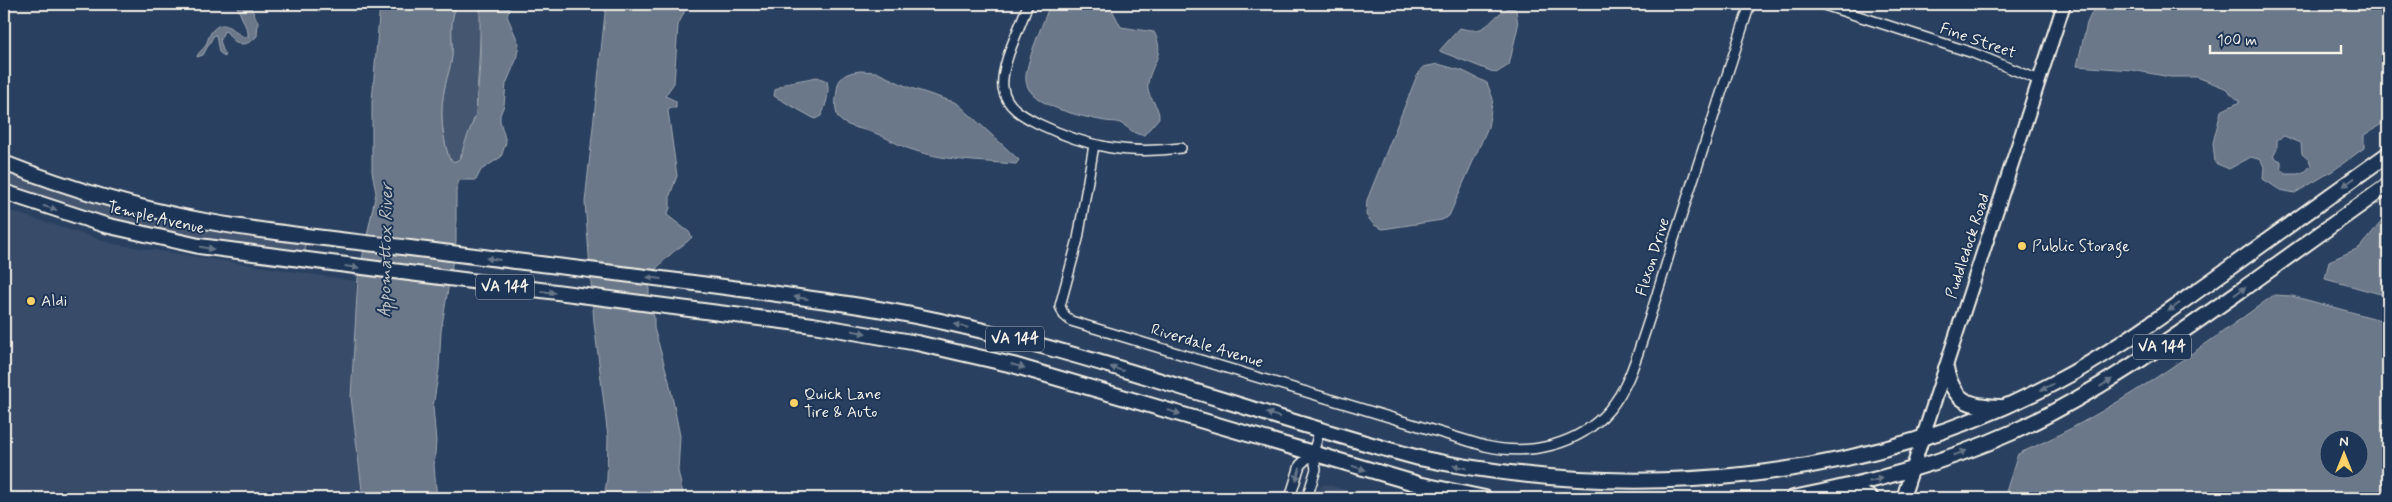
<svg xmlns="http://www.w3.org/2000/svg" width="2392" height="502" font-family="Mynerve,sans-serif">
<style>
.built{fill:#374c69}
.green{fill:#445771;stroke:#9ca4ac}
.water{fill:#6a788a;stroke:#a1a8b0;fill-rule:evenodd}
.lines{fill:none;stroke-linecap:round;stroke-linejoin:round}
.street-casing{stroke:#f4f1e8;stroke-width:12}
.secondary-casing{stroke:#f4f1e8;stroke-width:16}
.primary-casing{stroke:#f4f1e8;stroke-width:18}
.street{stroke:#1d3557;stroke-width:9}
.secondary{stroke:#1d3557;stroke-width:12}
.primary{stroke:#1d3557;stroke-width:14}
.oneway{fill:#68778a}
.poi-dot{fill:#ffd166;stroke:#1d3557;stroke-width:2}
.labels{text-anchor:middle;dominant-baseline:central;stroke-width:4;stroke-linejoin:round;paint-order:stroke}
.shield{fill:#1d3557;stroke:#b4b9bc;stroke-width:1}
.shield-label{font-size:15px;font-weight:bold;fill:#f4f1e8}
.street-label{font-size:16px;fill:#f4f1e8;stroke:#1d3557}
.poi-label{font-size:16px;fill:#f4f1e8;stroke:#1d3557;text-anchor:start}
.water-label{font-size:18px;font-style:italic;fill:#bdc1c2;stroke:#1d3557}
</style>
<rect width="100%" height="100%" fill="#2a4060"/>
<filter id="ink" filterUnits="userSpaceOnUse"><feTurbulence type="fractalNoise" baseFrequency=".02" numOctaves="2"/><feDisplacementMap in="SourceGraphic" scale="10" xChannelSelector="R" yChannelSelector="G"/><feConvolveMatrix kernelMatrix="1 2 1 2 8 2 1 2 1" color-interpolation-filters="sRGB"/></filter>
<g filter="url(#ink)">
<g class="built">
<path d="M4,209L114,244L356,281L366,498H4Z"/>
<path d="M1325,484L1373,498H1314L1317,490Z"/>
</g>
<g class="green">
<path d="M458,4H480L482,6L476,114L459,161L454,162L449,159C442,134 439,112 445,86C447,76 451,66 452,56C453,39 448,19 458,4Z"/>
<path d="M4,172L304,240L306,256L207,242L108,219L4,185Z"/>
</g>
<g class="water">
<path d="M58,4H175L152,6Z"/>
<path d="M236,4H252L250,6L258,22L257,36C246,48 235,46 227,32L224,31L220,40L225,57L219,52L216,35H214L203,55L197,57C198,52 203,50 206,45C208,40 209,34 213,30C227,15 235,38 248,37V32Z"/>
<path d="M380,4H458C448,19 453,39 452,56C451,66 447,76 445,86C439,112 442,134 449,158L454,162L461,158L464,145L476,114L480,63V4H515L509,8L507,16L519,44L516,60L506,84L504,105L500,115V121L506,142L501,157L481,170L476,180H459L456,191V241L441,331L439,369L433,407L436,441L434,466L437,498H363L351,397L358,278L376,193L372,171V102Z"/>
<path d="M606,4H688L678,25L674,83L665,96L676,101V108H669L668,111L677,176L670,195V208L667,215L689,232L692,237C685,245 677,248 670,255C662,261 660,267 649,274V299L654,317V328L669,381L680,436L678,471L684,498H604L607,479L608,437L594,322L585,202Z"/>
<path d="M1050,4H1109L1121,27L1154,32C1166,55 1152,61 1148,83C1145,97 1160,104 1159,118L1144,135C1133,135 1129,127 1120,123C1116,121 1110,122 1105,121C1085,117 1029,107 1026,81C1024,65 1044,22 1050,4Z"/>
<path d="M2096,4H2388V120L2364,135V148L2334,170L2295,193L2280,190L2263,179L2264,167L2261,160L2251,157L2229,169L2215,163L2213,143L2221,111L2240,102L2225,88L2197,77H2170L2132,70L2077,66L2087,23ZM2284,136L2301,143L2302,154L2309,160L2311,165L2306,171L2298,174H2285L2281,169V161L2273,157L2277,149V140Z"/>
<path d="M1512,7L1516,10L1518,26L1509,65L1496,73L1439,51L1460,28C1491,37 1488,15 1512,7Z"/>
<path d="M1438,64L1463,71L1487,83L1493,99L1488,127L1449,216L1442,220L1383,229L1374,225L1366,215L1367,200L1416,78L1423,67Z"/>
<path d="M861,71L876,72L908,87L957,103L1019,160L1016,164C978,161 942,161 907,148C896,144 886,137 875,133C865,129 843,127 838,117C834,109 836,98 837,90C838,76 848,72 861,71Z"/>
<path d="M817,77L827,81C830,92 826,106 821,116L815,119L774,96L775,90L786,83Z"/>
<path d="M2388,214V296L2325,279L2329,261L2359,248Z"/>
<path d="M2274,295L2292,296L2388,322V498H2004L2018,454C2112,413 2192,354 2274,295ZM2330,440H2360V470H2330Z"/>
</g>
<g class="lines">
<g class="street-casing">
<g id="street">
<path d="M1028,4C1021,26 1000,65 1003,88C1006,107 1023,116 1039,124C1087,147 1127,155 1181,148"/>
<path d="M1821,4L1973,53L2039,80"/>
<path d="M1094,145L1078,239L1060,306L1064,315L1071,321L1485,446C1529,456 1578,446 1609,410C1628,387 1635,362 1644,335C1654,305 1663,275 1672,245C1698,164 1724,84 1750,4"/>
<path d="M1290,498L1300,465L1313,453"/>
<path d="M1307,498L1316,469L1313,453L1320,429"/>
</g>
</g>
<g class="secondary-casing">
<path id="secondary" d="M1903,498L2064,4"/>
</g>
<g class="primary-casing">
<g id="primary">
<path d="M4,163C70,189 139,209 210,222C276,234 343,240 410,248C560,267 711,283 860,306C1051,336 1233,409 1419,458C1631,502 1863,484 2056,382C2112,353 2163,315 2214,279C2272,237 2330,195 2388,154"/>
<path d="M4,192L105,225L199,246L813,325L917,343L1013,365L1418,484L1485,498"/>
<path d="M1946,368C1954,402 1968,406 2000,407"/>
<path d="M1843,490L1858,492L1871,498"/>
<path d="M1793,498C1868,483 1942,464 2013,432C2097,393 2171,340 2247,286C2294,252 2341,219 2388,185"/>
</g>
</g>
<use href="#street" class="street"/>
<use href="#secondary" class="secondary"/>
<use href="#primary" class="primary"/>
</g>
<defs><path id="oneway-solid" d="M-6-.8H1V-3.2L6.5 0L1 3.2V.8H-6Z" transform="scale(1.25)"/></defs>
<g class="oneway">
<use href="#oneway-solid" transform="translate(2349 182) rotate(144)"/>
<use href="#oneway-solid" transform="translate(50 208) rotate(18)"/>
<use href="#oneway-solid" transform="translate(207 248) rotate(9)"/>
<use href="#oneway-solid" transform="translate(493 259) rotate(-173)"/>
<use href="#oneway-solid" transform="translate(352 267) rotate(7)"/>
<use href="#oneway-solid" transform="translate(654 278) rotate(-173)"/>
<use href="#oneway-solid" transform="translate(2240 291) rotate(-36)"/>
<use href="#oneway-solid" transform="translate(548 292) rotate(7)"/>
<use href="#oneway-solid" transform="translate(801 298) rotate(-172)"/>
<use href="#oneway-solid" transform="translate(2174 307) rotate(145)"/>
<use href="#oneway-solid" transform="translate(961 326) rotate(-167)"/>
<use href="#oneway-solid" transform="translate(859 332) rotate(11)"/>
<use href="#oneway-solid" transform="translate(1018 366) rotate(16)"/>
<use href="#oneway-solid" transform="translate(1117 369) rotate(-163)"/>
<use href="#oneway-solid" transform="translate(2106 383) rotate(-31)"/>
<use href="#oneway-solid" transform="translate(2047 387) rotate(154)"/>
<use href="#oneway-solid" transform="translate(1174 412) rotate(17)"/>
<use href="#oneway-solid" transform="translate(1273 415) rotate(-163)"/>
<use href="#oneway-solid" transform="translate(1960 453) rotate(-20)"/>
<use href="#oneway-solid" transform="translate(1460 467) rotate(-168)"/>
<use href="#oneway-solid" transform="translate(1359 468) rotate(17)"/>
<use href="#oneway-solid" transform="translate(1298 474) rotate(107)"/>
<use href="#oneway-solid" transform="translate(1876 480) rotate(-14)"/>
</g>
</g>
<g class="poi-dot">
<circle cx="2022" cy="246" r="5"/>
<circle cx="31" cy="301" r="5"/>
<circle cx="794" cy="403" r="5"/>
</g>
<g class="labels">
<g class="shield">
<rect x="476" y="274.5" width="58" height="25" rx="4"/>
<rect x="986" y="326.5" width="58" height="25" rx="4"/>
<rect x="2133" y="334.5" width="58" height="25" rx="4"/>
</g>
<g class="shield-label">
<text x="505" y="287">VA 144</text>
<text x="1015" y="339">VA 144</text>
<text x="2162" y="347">VA 144</text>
</g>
<g class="street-label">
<text transform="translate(1978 41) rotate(19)">Fine Street</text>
<text transform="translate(156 218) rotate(13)">Temple Avenue</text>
<text transform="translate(1968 246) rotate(-72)">Puddledock Road</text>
<text transform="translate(1653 257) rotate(-73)">Flexon Drive</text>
<text transform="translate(1207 346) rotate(17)">Riverdale Avenue</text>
</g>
<g class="poi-label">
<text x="2032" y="246">Public Storage</text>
<text x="41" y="301">Aldi</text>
<text x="804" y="394">Quick Lane<tspan x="804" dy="18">Tire &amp; Auto</tspan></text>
</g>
<g class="water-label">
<text transform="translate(386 250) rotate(-89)">Appomattox River</text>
</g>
</g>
<rect width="2392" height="502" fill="none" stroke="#1d3557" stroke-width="20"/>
<rect x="10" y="10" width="2372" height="482" fill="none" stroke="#f4f1e8" stroke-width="2" filter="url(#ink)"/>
<g transform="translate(2344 454)"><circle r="24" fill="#1d3557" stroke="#738091"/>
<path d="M0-4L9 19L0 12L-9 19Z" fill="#ffd166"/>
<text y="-8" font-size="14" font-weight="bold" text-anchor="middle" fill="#f4f1e8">N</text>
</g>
<path d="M2210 45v8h131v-8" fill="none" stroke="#f4f1e8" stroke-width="2.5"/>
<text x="2217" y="45" font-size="15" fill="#f4f1e8" stroke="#1d3557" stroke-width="4" paint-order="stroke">100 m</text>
</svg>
